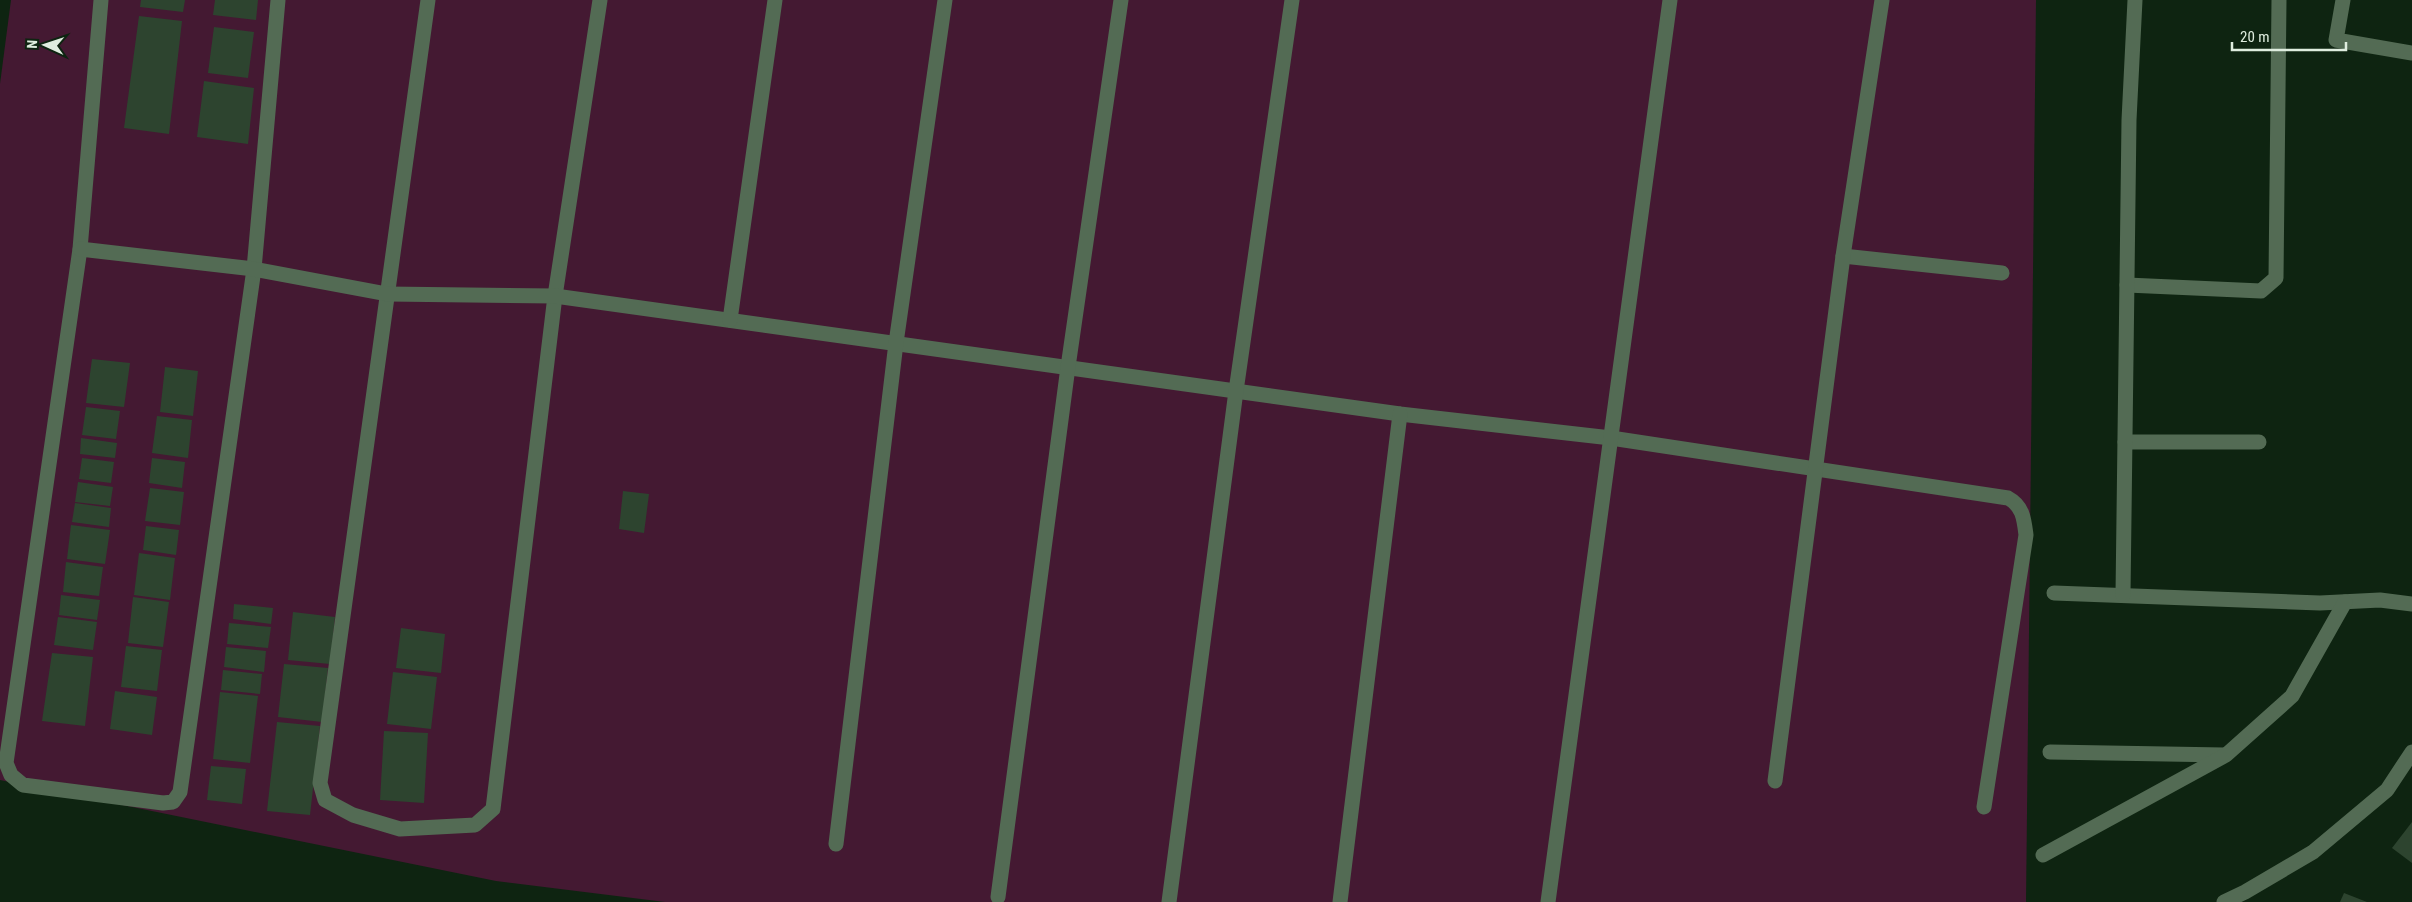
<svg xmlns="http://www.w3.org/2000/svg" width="2412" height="902" font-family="'Roboto Condensed',sans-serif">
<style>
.green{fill:#441932}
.building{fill:#2d442f}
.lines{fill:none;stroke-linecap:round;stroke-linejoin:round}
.minor{stroke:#536b54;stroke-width:15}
</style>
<rect width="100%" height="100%" fill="#0e2411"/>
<path class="green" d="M11,0H2036L2026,902H665L496,881L0,780V84Z"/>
<g class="building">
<path d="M141,0H185L183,12L140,7Z"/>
<path d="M215,0H258L256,20L213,15Z"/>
<path d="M139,16L182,21L169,134L124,128Z"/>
<path d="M214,27L254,32L248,78L208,73Z"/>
<path d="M204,81L254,88L248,144L197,137Z"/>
<path d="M92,359L130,363L124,407L86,403Z"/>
<path d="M165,367L198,371L193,416L160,412Z"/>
<path d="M86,407L120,411L116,439L82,435Z"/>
<path d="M157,416L192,420L188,458L152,453Z"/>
<path d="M81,438L117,443L115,458L80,454Z"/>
<path d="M82,458L114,462L111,483L79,479Z"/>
<path d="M152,458L185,462L182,488L149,483Z"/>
<path d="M78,482L113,487L110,506L75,502Z"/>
<path d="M150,488L184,492L180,525L145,521Z"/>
<path d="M623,491L649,494L644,533L619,529Z"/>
<path d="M75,503L111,508L109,527L72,522Z"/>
<path d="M71,525L110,530L105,564L67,559Z"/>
<path d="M146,526L179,530L176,555L143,550Z"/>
<path d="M139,553L175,558L170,600L134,595Z"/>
<path d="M66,562L103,567L99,596L63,592Z"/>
<path d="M61,595L100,600L97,620L59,615Z"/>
<path d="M133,597L169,602L163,647L128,643Z"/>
<path d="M234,604L273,608L271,624L233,619Z"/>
<path d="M293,612L335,617L330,664L288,660Z"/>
<path d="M58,617L97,622L93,650L54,645Z"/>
<path d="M229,623L271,627L268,648L227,644Z"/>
<path d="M401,628L445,634L441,673L396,668Z"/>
<path d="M126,646L162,650L157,691L121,687Z"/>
<path d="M226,647L266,651L264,672L224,667Z"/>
<path d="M52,653L93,657L85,726L42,721Z"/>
<path d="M284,664L328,668L322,722L278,717Z"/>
<path d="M223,670L262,674L260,694L221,690Z"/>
<path d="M393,672L437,677L431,729L387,724Z"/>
<path d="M115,691L157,697L152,735L110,729Z"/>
<path d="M220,692L258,696L250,763L213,759Z"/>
<path d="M277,722L320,726L310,815L267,811Z"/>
<path d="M384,731L428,733L424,803L380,800Z"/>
<path d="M211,766L246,769L242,804L207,800Z"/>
<path d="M2412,822V863L2392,848Z"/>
<path d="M2344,893L2367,902H2340Z"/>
</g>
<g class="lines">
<g class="minor">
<path d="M101,0L80,249L6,763L11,775L23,785L163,803L173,802L180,792L254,269L278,0"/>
<path d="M428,0L320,783L325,800L353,815L400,829L475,825L493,809L555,296L600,0"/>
<path d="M2343,0L2336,40L2412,53"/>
<path d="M80,249L254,269L387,294L555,296L1400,414L1611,438L2008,498C2023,506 2024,519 2026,535L1984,807"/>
<path d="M1843,256L2002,273"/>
<path d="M2127,285L2261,291L2276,278L2279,0"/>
<path d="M730,320L775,0"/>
<path d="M2125,442H2259"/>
<path d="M2054,593L2320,603L2380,600L2412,604"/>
<path d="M2123,595L2129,120L2135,0"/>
<path d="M2050,752L2224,755"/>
<path d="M1775,781L1843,256L1882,0"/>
<path d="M836,844L896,343L945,0"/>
<path d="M2043,855L2226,755L2292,696L2345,602"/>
<path d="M998,897L1068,367L1121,0"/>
<path d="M1169,902L1236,391L1292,0"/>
<path d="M1340,902L1400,414"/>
<path d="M1548,902L1670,0"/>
<path d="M2224,902L2245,892L2313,852L2387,790L2412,752"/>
</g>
</g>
<g transform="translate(45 45) rotate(273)" stroke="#0e2411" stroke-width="4" paint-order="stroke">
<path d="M0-4L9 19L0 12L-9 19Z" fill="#dfeddf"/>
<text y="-8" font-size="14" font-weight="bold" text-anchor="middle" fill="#dfeddf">N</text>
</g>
<path d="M2232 42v8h114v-8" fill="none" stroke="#dfeddf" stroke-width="2.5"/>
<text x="2240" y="42" font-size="15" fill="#dfeddf" stroke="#0e2411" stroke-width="4" paint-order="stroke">20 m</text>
</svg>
